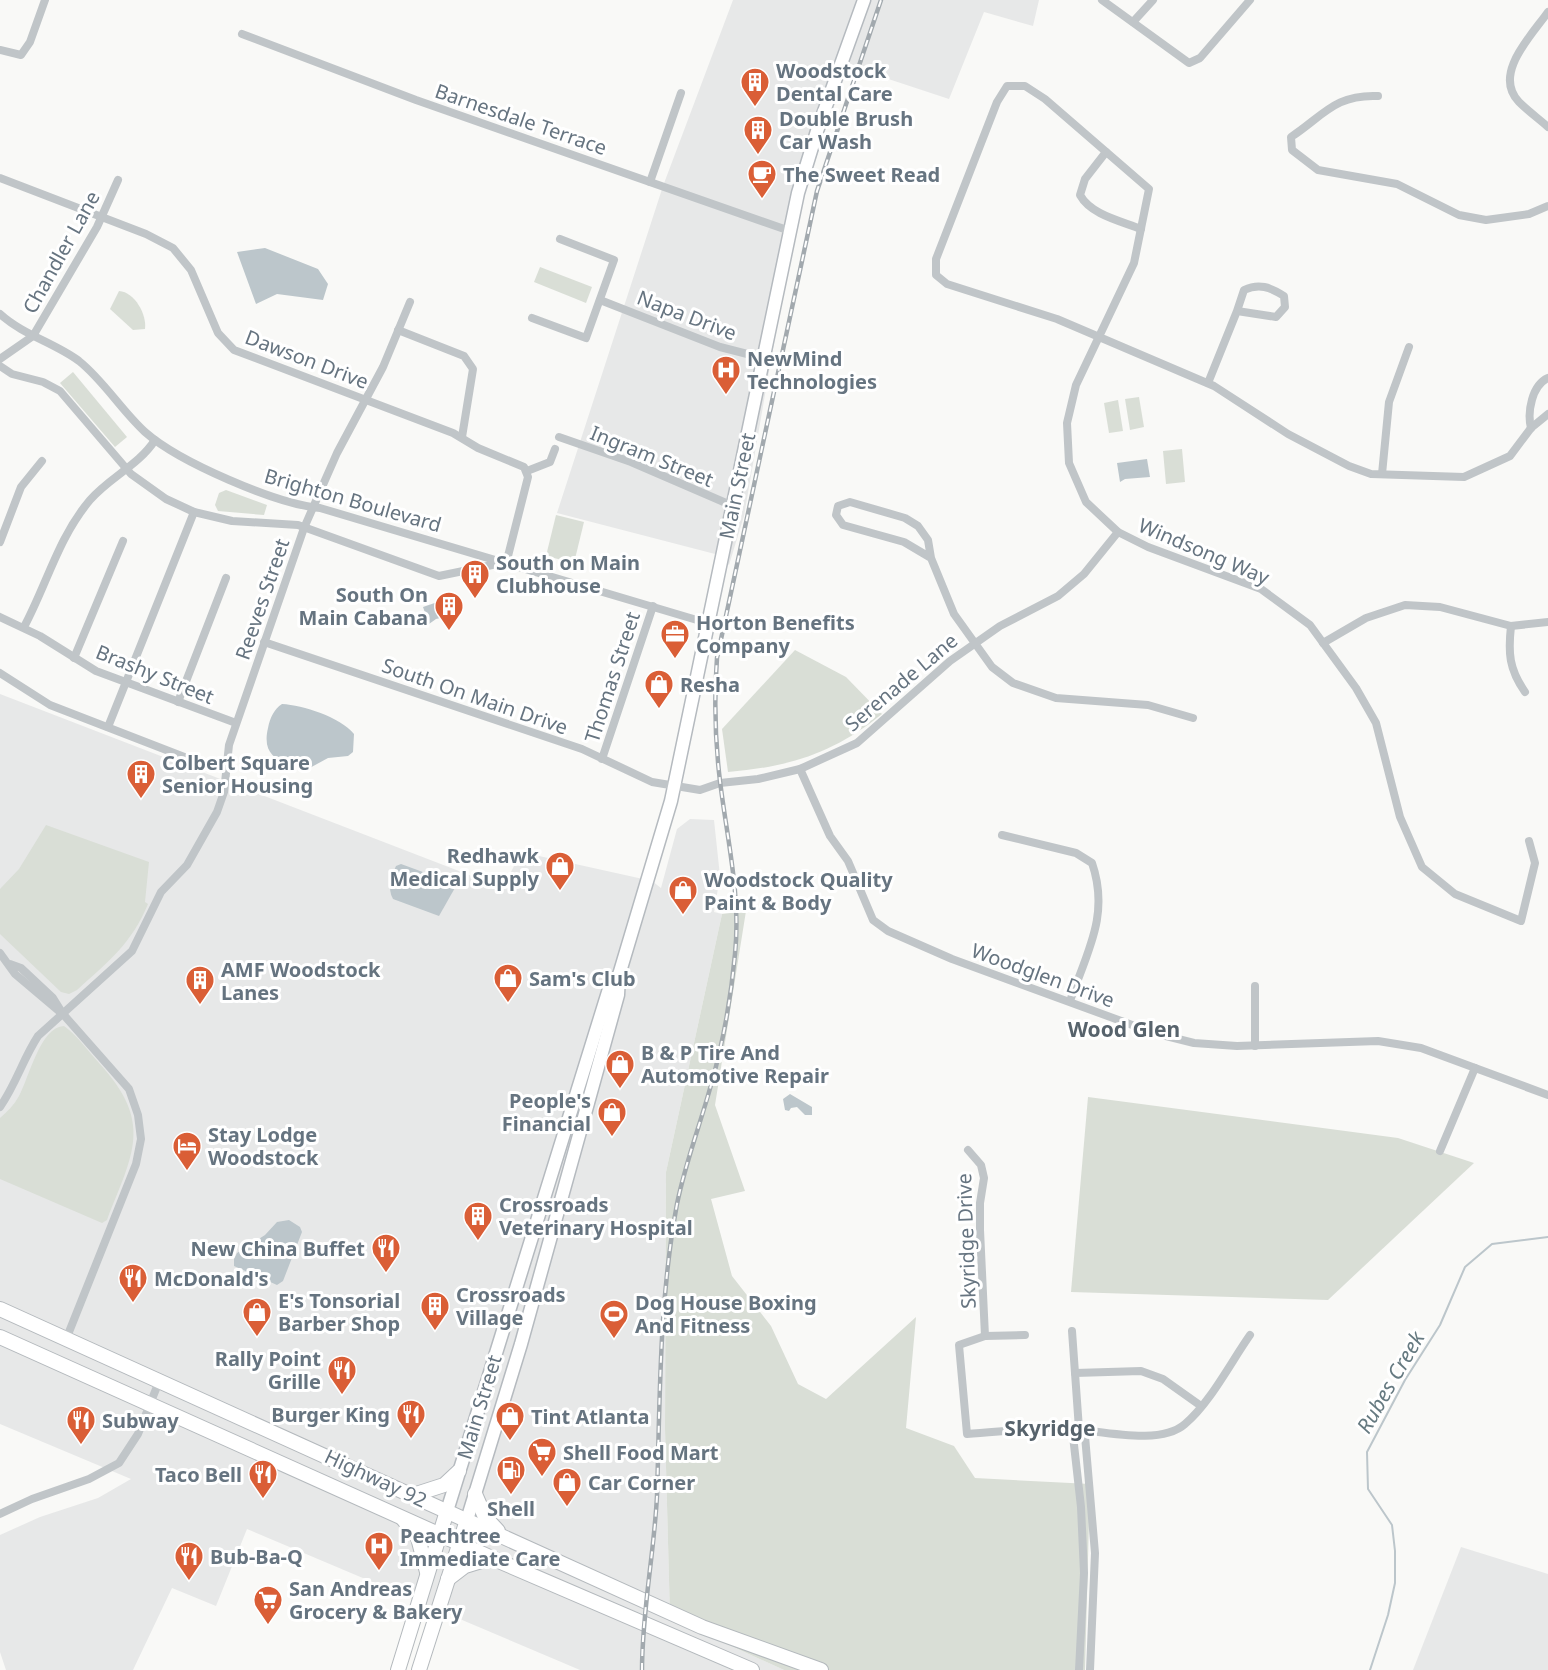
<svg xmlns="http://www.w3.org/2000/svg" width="1548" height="1670" font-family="'Noto Sans',sans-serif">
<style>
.built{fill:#e7e8e8}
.green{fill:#d9ded6}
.water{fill:#bcc6cb}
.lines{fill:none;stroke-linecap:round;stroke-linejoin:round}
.stream{stroke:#bcc6cb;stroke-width:2}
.secondary-casing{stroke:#b5babf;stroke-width:15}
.primary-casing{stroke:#b4b9bd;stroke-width:16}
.minor{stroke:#c0c5c8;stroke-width:8}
.secondary{stroke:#fff;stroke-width:12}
.primary{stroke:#fff;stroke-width:14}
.rail-casing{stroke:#a2a9ae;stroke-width:4.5}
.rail{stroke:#fff;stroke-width:2;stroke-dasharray:7;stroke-linecap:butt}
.labels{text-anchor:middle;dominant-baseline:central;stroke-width:6;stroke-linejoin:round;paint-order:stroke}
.poi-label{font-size:20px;font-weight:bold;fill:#667480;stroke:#fff;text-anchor:start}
.street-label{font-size:20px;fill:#667480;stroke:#fff}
.neighbourhood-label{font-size:21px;font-weight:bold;fill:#57636c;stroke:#fff}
.water-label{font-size:21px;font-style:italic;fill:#667a81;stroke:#fff}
</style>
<rect width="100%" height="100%" fill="#f9f9f7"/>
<g class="built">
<path d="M733,0H1039L1033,26L984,12L949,99L846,65L794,227L744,516L729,565L715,554L557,513L663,186Z"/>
<path d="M0,694L503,888L521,852L652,881L661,888L677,829L690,819L714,820L720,876L714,912L722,914L666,1172L665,1429L670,1618L784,1670H580L247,1529L216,1606L172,1588L133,1670H6L0,1652V1535L40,1517L98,1498L131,1479L0,1424Z"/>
<path d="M1461,1547L1548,1574V1670H1413Z"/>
</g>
<g class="green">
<path d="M540,267L592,287L586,303L534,282Z"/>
<path d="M119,291C135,292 147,315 145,329L133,330L110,309Z"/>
<path d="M73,372L127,437L115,447L60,383Z"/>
<path d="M1139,397L1144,427L1130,430L1125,399Z"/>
<path d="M1118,400L1123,431L1109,433L1104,403Z"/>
<path d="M1182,449L1185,482L1166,484L1163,451Z"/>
<path d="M226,490L267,505L264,515L218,511L215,505L219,493Z"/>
<path d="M556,515L584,522L574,563L546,556Z"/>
<path d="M795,650L846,677L882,714C834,753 789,767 728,772L722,729Z"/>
<path d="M46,825L149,862L145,902L148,904C132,943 108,962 77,990L69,994L61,992L0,934V889L19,869Z"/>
<path d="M746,911L715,1105L745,1191L711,1199L732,1276L771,1326L798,1384L826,1399L916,1317L906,1428L954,1446L975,1478L1090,1484L1085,1670H784L670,1618L665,1429L666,1172L722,914Z"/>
<path d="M64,1026C77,1035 88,1051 99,1063C154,1123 133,1153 107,1220L102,1223L0,1179V1118C7,1112 14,1105 19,1096C29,1078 40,1027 64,1026Z"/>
<path d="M1088,1097L1398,1138L1474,1163L1328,1300L1071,1292Z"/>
</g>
<g class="water">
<path d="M265,248L318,269L328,284L323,300L277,294L256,304L237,252Z"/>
<path d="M1147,459L1150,477L1125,479L1120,482L1117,463Z"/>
<path d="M452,597L458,614L436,619L429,624L423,607Z"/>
<path d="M282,704C303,705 340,717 354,734L353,752L348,756L328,758L306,770C281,762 261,758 268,728C270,718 274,709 282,704Z"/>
<path d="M401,864L453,883L456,886L439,916L393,899C387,888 391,877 396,866Z"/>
<path d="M790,1094L812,1107V1115H805L797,1107L791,1108L789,1111L785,1110L783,1099Z"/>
<path d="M289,1220L300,1227L302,1232L283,1281L277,1285L234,1266V1259L237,1253L265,1235L277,1222Z"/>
</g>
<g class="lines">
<path class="stream" d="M1370,1670L1388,1615L1395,1583V1551L1392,1525L1368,1489L1367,1452L1405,1380L1440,1325L1465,1267L1492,1244L1548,1237"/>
<g class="secondary-casing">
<g id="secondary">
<path d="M447,1511L608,992L618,976"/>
<path d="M467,1520L521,1344L618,995L619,975L671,801L798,193L817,131L864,0"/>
</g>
</g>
<g class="primary-casing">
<g id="primary">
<path d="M0,1309L702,1627L821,1670"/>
<path d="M0,1337L494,1559L752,1670"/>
<path d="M475,1494L485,1517L498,1531"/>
<path d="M413,1495L444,1485L459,1471"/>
<path d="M403,1519L418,1538L427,1572"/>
<path d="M448,1579L465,1566L491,1558"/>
<path d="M398,1670L447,1511"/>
<path d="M419,1670L467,1520"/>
</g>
</g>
<g class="minor">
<path d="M1102,0L1189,63L1200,58L1250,0"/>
<path d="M1548,12C1532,35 1492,74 1519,102C1528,111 1539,119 1548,127"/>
<path d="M1133,22L1153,0"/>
<path d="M242,34L416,100L790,231"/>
<path d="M0,50L21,55L30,42L45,0"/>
<path d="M1378,96C1335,94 1323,116 1291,137L1292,150L1318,170L1397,184L1459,215L1486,220L1529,214L1548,206"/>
<path d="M1106,152L1085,179L1080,195C1091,215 1121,221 1141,229"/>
<path d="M0,178L146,234L173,248L191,270L218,333L234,350L453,433L478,448L524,467L528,477L506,564"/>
<path d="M650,182L681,93"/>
<path d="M600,300L720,347L763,358"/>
<path d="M0,314C23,335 55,343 79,361C104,381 121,410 145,432C179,462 276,504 320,508L707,623"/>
<path d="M532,318L586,338L614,260L560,239"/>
<path d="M398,330L464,356L473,369L462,437"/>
<path d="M0,359L33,336L97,227L118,180"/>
<path d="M0,366L12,374L43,382L60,391L131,474L166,499L194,512L232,521L298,525L439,576L502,563"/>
<path d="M1208,383L1237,311L1276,317L1285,307L1284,296C1270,287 1259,283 1244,290L1237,311"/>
<path d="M1531,428C1527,412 1532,385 1548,378"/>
<path d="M559,437L631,462L733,506"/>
<path d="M527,471L550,462L555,449"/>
<path d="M1382,474L1389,402L1409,347"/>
<path d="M0,542L21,487L42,461"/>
<path d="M931,558L904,542L843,525L836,515L838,506L850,502L905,518L918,526L928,540L931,558L954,614L992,667L1013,683L1056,698L1148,705L1193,718"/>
<path d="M0,617L40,636L96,671L236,723"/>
<path d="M1511,626C1508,653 1509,669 1525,692"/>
<path d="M24,627C47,584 58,538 90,500C110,477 139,465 155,440"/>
<path d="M264,642L582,749L652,782L700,790L720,783L758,779L800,769L857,743L950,661L1000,626L1058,596L1084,574L1118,532"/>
<path d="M1323,643L1366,618L1405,605L1440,607L1511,626L1548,622"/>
<path d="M74,658L123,541"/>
<path d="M0,673L50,705L205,765L225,768"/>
<path d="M178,702L226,578"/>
<path d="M108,727L194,512"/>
<path d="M602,759L653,606"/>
<path d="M800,769L830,836L848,861L873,920L888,931L952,959L1154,1033L1194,1043L1237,1046L1378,1041L1421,1048L1548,1095"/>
<path d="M1002,835L1076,853L1092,863C1110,915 1087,952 1070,1001"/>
<path d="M1529,841L1535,863L1521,921L1455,894L1422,867L1400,817L1376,723L1356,688L1310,625L1261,589L1148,547L1118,532L1086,502L1069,463L1067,423L1076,385L1134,263L1149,189L1045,99L1025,86H1007L997,102L936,259V275L947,284L1057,319L1214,386L1288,434L1349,466L1371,474L1464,477L1510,456L1531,428L1548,414"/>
<path d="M0,953L15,974L60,1012"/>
<path d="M10,964L21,968L53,998L63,1014L129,1089L138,1115L141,1139L136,1164L67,1337"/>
<path d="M1255,1046V986"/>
<path d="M0,1107C16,1084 23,1059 38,1036L132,951L161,892L187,865L217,812L224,792L229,745L304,528L337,453L383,367L410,302"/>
<path d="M968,1150L981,1165L984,1178L980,1203V1230L985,1336"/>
<path d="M1440,1151L1475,1068"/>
<path d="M1072,1331L1079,1429L1085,1436L1095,1553L1090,1670"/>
<path d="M1025,1335L985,1336L959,1345L967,1434C998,1432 1029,1428 1059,1428C1093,1428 1158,1448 1185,1424C1210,1403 1231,1362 1250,1335"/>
<path d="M1075,1373L1141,1371L1163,1379L1201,1406"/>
<path d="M1079,1429L1073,1436L1081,1507L1084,1573L1079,1670"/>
<path d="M0,1514L32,1499L89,1479L119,1463L138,1434L160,1379"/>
</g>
<use href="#secondary" class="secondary"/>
<use href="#primary" class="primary"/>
<g class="rail-casing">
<path id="rail" d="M642,1670C642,1612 654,1554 657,1496C660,1399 659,1300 677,1204C685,1164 700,1125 711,1085C723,1043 731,998 735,954C741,895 727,839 720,781C715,740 714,699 717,658L817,191L881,0"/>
</g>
<use href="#rail" class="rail"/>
</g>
<defs>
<g id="building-pin" transform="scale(1.5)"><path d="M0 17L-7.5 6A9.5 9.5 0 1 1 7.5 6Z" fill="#da5e36" stroke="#fff"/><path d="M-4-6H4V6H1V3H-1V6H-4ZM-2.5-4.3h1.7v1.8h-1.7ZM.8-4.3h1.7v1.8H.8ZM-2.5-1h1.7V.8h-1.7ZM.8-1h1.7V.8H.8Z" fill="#fff"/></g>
<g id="cafe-pin" transform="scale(1.5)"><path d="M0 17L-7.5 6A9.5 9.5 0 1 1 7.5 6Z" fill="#da5e36" stroke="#fff"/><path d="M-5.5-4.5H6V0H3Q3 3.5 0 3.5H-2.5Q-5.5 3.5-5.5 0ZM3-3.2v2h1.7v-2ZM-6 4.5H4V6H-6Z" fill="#fff"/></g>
<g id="hospital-pin" transform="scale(1.5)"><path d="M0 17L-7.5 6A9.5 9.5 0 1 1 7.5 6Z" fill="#da5e36" stroke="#fff"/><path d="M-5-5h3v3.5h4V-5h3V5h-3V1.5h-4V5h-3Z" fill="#fff"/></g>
<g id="office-pin" transform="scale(1.5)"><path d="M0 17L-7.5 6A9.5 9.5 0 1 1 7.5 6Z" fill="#da5e36" stroke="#fff"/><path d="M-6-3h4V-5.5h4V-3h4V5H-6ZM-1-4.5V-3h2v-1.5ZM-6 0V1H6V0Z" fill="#fff"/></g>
<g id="shop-pin" transform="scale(1.5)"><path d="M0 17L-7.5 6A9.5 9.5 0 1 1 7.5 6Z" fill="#da5e36" stroke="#fff"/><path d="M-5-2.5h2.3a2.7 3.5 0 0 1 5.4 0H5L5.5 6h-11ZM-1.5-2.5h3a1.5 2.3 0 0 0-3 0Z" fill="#fff"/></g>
<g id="hotel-pin" transform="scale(1.5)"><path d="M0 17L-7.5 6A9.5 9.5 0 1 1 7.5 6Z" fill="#da5e36" stroke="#fff"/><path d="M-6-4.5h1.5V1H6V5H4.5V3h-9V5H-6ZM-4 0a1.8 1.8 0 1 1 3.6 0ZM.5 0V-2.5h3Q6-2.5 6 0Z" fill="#fff"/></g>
<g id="restaurant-pin" transform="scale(1.5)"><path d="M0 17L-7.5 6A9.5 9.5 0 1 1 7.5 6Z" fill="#da5e36" stroke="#fff"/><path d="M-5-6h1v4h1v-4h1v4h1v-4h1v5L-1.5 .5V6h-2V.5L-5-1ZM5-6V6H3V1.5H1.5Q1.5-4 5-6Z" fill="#fff"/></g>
<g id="stadium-pin" transform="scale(1.5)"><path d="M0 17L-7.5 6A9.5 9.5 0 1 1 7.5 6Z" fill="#da5e36" stroke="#fff"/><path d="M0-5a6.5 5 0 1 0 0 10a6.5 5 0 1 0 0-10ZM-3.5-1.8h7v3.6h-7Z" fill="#fff"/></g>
<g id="supermarket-pin" transform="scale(1.5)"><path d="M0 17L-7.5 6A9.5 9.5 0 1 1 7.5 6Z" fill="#da5e36" stroke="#fff"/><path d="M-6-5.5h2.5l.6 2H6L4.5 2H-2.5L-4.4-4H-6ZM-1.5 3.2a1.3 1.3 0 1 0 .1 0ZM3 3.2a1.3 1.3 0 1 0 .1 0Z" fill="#fff"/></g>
<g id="fuel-pin" transform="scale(1.5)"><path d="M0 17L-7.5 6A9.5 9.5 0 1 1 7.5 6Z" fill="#da5e36" stroke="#fff"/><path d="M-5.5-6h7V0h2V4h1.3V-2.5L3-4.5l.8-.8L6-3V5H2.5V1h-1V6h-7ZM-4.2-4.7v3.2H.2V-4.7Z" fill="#fff"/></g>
</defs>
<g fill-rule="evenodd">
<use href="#building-pin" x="755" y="82"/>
<use href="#building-pin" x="758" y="130"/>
<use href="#cafe-pin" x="762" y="174"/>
<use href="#hospital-pin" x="726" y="370"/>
<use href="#building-pin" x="475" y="574"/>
<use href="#building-pin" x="449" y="606"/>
<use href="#office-pin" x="675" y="634"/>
<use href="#shop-pin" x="659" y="684"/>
<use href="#building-pin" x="141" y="774"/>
<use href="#shop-pin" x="560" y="866"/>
<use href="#shop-pin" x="683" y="890"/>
<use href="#shop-pin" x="508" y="978"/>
<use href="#building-pin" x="200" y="980"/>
<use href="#shop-pin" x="620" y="1064"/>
<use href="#shop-pin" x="612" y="1112"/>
<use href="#hotel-pin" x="187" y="1146"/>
<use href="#building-pin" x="478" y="1216"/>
<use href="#restaurant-pin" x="386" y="1248"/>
<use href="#restaurant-pin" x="133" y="1278"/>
<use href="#building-pin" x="435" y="1306"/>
<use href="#shop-pin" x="257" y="1312"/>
<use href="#stadium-pin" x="614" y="1314"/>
<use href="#restaurant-pin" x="342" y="1370"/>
<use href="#restaurant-pin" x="411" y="1414"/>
<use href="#shop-pin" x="510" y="1416"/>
<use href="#restaurant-pin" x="81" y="1420"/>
<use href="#supermarket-pin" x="542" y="1452"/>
<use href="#fuel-pin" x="511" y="1470"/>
<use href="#restaurant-pin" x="263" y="1474"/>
<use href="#shop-pin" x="567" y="1482"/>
<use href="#hospital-pin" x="379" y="1546"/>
<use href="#restaurant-pin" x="189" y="1556"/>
<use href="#supermarket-pin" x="268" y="1600"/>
</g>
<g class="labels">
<g class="poi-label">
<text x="776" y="70">Woodstock<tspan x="776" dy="23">Dental Care</tspan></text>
<text x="779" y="118">Double Brush<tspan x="779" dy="23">Car Wash</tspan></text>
<text x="783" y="174">The Sweet Read</text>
<text x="747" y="358">NewMind<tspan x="747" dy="23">Technologies</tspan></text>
<text x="496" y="562">South on Main<tspan x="496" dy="23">Clubhouse</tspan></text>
<text x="428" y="594" text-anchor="end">South On<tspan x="428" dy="23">Main Cabana</tspan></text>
<text x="696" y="622">Horton Benefits<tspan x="696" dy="23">Company</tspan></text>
<text x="680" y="684">Resha</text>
<text x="162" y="762">Colbert Square<tspan x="162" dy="23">Senior Housing</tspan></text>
<text x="539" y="855" text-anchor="end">Redhawk<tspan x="539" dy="23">Medical Supply</tspan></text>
<text x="704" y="879">Woodstock Quality<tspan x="704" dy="23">Paint &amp; Body</tspan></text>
<text x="221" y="969">AMF Woodstock<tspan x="221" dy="23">Lanes</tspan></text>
<text x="529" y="978">Sam's Club</text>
<text x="641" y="1052">B &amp; P Tire And<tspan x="641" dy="23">Automotive Repair</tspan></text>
<text x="591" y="1100" text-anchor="end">People's<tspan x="591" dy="23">Financial</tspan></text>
<text x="208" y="1134">Stay Lodge<tspan x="208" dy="23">Woodstock</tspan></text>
<text x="499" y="1204">Crossroads<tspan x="499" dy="23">Veterinary Hospital</tspan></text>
<text x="365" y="1248" text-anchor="end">New China Buffet</text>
<text x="154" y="1278">McDonald's</text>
<text x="456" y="1294">Crossroads<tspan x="456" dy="23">Village</tspan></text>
<text x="278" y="1300">E's Tonsorial<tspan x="278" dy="23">Barber Shop</tspan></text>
<text x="635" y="1302">Dog House Boxing<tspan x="635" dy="23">And Fitness</tspan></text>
<text x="321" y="1358" text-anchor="end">Rally Point<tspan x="321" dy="23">Grille</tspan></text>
<text x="390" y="1414" text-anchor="end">Burger King</text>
<text x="531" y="1416">Tint Atlanta</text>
<text x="102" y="1420">Subway</text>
<text x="563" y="1452">Shell Food Mart</text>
<text x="242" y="1474" text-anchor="end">Taco Bell</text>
<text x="588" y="1482">Car Corner</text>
<text x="511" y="1508" text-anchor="middle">Shell</text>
<text x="400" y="1535">Peachtree<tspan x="400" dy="23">Immediate Care</tspan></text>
<text x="210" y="1556">Bub-Ba-Q</text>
<text x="289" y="1588">San Andreas<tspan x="289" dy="23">Grocery &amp; Bakery</tspan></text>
</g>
<g class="street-label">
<text transform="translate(521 119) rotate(19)">Barnesdale Terrace</text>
<text transform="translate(61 252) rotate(-61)">Chandler Lane</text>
<text transform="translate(687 315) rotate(21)">Napa Drive</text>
<text transform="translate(307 359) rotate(21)">Dawson Drive</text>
<text transform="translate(652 456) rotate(22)">Ingram Street</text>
<text transform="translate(737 486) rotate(-78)">Main Street</text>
<text transform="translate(353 500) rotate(16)">Brighton Boulevard</text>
<text transform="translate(1204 551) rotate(23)">Windsong Way</text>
<text transform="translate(262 599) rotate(-71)">Reeves Street</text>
<text transform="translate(155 674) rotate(22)">Brashy Street</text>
<text transform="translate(612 677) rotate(-72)">Thomas Street</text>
<text transform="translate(901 682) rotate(-40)">Serenade Lane</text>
<text transform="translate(475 696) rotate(19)">South On Main Drive</text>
<text transform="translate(1043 975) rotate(20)">Woodglen Drive</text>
<text transform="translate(966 1241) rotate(-92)">Skyridge Drive</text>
<text transform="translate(479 1407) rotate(-73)">Main Street</text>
<text transform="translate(376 1478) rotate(25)">Highway 92</text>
</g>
<g class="neighbourhood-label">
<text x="1124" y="1029">Wood Glen</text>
<text x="1050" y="1428">Skyridge</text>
</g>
<g class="water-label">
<text transform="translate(1390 1382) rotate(-60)">Rubes Creek</text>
</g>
</g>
</svg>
